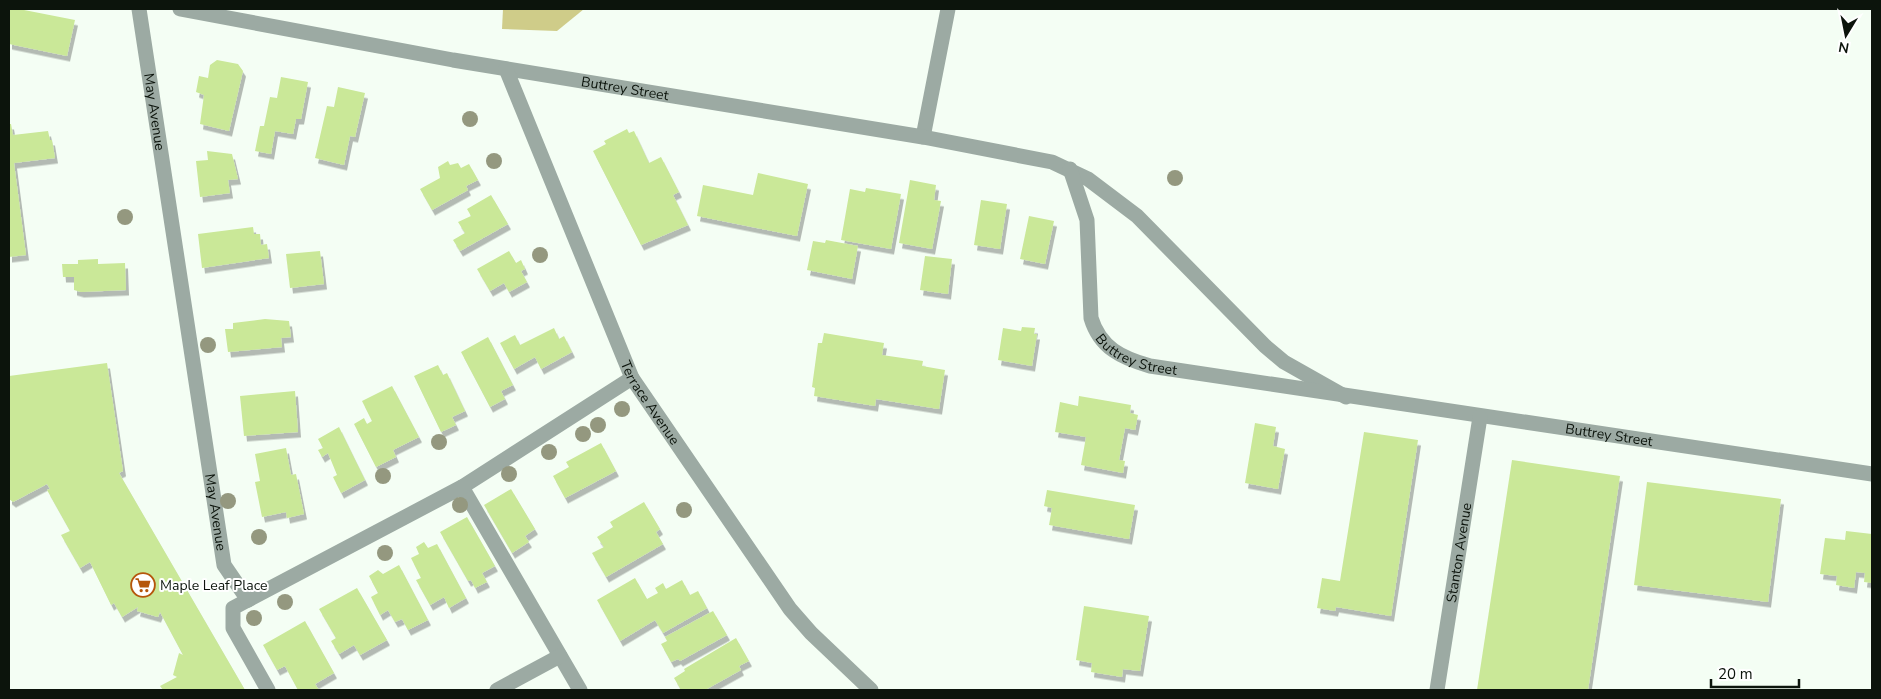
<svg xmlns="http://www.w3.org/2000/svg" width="1881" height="699" font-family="'Nunito Sans',sans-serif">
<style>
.green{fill:#cfcc89}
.building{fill:#cae898;filter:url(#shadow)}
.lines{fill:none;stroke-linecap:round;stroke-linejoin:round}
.service{stroke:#9caaa3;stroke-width:15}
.minor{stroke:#9caaa3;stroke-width:15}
.tree{fill:#94987f}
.labels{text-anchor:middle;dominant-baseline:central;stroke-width:4;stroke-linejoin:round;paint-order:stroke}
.street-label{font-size:14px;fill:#0c140c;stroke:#fff}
.poi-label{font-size:14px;fill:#0c140c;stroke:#fff;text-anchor:start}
</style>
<defs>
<filter id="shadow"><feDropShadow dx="3" dy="5.5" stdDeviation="0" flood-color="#0004"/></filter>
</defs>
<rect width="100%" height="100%" fill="#f4fef4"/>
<path class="green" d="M503,9H584L557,31L502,29Z"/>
<g class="building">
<path d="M9,9H19L75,20L67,56L9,44Z"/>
<path d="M217,60L238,64L243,71L229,131L200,124L204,95L196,92L199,76L208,78L210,65Z"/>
<path d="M281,77L308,82L301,119H296L293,134L275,131L271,154L255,151L260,126H264L270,97L277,98Z"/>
<path d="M338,87L365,93L355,137L350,136L344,165L315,158L327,106L334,107Z"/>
<path d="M9,124H11L13,135L48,131L50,140H52L55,158L14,163L26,255L9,257Z"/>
<path d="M627,129L629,133L634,131L649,163L661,157L679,192L673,195L688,225L641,245L593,151L606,144L604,141Z"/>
<path d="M207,151L232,154L238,179L228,180L230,193L200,197L196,161L208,160Z"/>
<path d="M448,161L450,165L458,163L461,168L469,164L478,180L466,186L468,190L432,210L420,189L440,178L438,167Z"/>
<path d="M758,173L808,184L797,236L697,216L703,185L753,195Z"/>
<path d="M910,180L936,185L934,200L941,201L932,249L899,243Z"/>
<path d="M866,188L901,194L891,249L841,240L850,189L865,192Z"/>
<path d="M491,195L508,224L460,251L453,240L465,233L458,222L471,216L467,209Z"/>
<path d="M981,200L1007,204L1000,249L974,245Z"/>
<path d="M1029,216L1054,221L1045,264L1020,259Z"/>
<path d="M253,227L254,234H260L261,245L267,244L269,258L202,268L198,234Z"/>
<path d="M826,240L858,246L852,279L807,270L813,241L825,243Z"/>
<path d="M320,251L324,284L290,288L286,254Z"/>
<path d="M509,251L516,263L521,260L525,269L521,271L527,282L509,292L504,283L490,291L477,269Z"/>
<path d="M925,256L952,259L948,294L920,290Z"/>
<path d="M98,259V264L125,263L126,290L81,292L74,290V277H63L62,264H78V260Z"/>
<path d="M265,319L289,321L291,337L281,338L282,347L228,352L225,329H233V323Z"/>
<path d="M1022,327L1035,328L1034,334H1037L1032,366L998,360L1003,328L1021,331Z"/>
<path d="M554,328L559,339L564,336L572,352L541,369L535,357L514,369L500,343L515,335L520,345Z"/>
<path d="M824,333L884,343L882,355L923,361L922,366L945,370L939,409L876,399L875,406L814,396L815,388L812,387L818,343H822Z"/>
<path d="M488,337L513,385L501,391L505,399L490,407L461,352Z"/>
<path d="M107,363L123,471L119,473L245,690H163L160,686L177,677L173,675L179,653L183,655L160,612L158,617L137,611L138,607L122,617L114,603L111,605L90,562L80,568L61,535L70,531L47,490L50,489L47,484L13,502L9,499V376Z"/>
<path d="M438,365L443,375L447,373L465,411L452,417L456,425L441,432L414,376Z"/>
<path d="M392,386L419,437L393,450L396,457L376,467L354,424L364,418L367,424L372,421L362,401Z"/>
<path d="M295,391L298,432L244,436L240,396Z"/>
<path d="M1079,396L1131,405L1130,413L1138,415L1135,430L1125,428L1119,460L1125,461L1123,473L1081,465L1086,437L1055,432L1060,402L1078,406Z"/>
<path d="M1255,423L1276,427L1273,446L1285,449L1278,489L1245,483Z"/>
<path d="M339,427L365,480L341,493L333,477L337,475L328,453L322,457L318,450L323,448L318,439Z"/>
<path d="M1364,432L1418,440L1391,616L1336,607L1335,611L1317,608L1322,578L1340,581Z"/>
<path d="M601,443L616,471L565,498L553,476L569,467L566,462Z"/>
<path d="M286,448L291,475L296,474L304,514L287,518L286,512L262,517L255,482L260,481L255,454Z"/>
<path d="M1512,460L1620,476L1588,690H1477Z"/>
<path d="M1647,482L1781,499L1768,602L1634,585Z"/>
<path d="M511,489L535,529L525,536L529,542L512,553L484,505Z"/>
<path d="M1047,490L1135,505L1129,539L1049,525L1052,508L1044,506Z"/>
<path d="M644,502L660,529L656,532L663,544L606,577L592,553L604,547L597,537L613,527L610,522Z"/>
<path d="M467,517L495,566L482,573L487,582L475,588L471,580L468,581L440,532Z"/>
<path d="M1846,531L1872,534V583L1864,582L1865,573L1856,572L1854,588L1836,585L1837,576L1820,574L1825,538L1845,540Z"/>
<path d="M424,542L428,548L437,544L466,598L449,608L444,597L430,605L416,580L421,578L411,558L419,554L416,547Z"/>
<path d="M399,565L428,620L408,630L402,619L395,622L388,610L380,615L371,597L378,593L369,576L378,570L383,574Z"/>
<path d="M635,578L647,599L658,593L655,588L663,583L666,589L682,580L690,595L698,591L707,608L663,633L655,620L620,641L597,600Z"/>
<path d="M357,588L387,640L360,655L354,645L339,654L331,641L336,638L319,609Z"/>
<path d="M1084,606L1149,616L1140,671L1123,669L1122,677L1091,672L1092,663L1076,660Z"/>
<path d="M713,611L727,635L680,661L678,659L671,662L661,644L667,641L665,637Z"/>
<path d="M305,621L334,673L315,684L319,690H298L285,666L277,670L263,645Z"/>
<path d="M736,638L749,661L739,666L741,670L705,690H681L674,678L685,671L684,669Z"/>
</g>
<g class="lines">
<g class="service">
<path d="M923,137L948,9"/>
<path d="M462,487L580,690"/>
<path d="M248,600L233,608V628L268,690"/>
<path d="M497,690L560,656"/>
</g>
<g class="minor">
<path id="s1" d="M139,9L224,565L248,600L462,487L632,378"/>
<path id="s2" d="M180,9L453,60L923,137L1052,162L1088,179L1137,216L1265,346L1284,362L1346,397"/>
<path id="s3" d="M506,69L632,378L790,609L811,633L871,690"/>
<path id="s4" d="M1070,169L1087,220L1091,318C1100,348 1122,358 1150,366L1872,474"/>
<path id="s5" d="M1437,690L1480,417"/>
</g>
</g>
<g class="tree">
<circle cx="470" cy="119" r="8"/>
<circle cx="494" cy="161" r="8"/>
<circle cx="1175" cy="178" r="8"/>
<circle cx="125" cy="217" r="8"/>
<circle cx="540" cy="255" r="8"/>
<circle cx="208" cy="345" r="8"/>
<circle cx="622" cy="409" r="8"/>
<circle cx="598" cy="425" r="8"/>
<circle cx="583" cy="434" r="8"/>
<circle cx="439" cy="442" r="8"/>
<circle cx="549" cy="452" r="8"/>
<circle cx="509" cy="474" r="8"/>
<circle cx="383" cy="476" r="8"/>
<circle cx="228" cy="501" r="8"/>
<circle cx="460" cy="505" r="8"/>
<circle cx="684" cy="510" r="8"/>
<circle cx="259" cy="537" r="8"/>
<circle cx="385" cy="553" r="8"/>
<circle cx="285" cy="602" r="8"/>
<circle cx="254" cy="618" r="8"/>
</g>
<defs>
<g id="supermarket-ring" transform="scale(1.25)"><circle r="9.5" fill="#fff" stroke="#b5560b" stroke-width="1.5"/><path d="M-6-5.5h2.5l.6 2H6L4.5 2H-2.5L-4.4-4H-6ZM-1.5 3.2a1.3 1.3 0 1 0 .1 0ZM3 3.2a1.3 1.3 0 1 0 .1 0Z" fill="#b5560b"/></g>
</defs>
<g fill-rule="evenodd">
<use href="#supermarket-ring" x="143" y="585"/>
</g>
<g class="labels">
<g class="street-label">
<text stroke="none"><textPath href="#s2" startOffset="452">Buttrey Street</textPath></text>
<text stroke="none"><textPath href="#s1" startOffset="104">May Avenue</textPath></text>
<text stroke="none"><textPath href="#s4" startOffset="215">Buttrey Street</textPath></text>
<text stroke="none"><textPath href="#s3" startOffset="364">Terrace Avenue</textPath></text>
<text stroke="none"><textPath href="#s4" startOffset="696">Buttrey Street</textPath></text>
<text stroke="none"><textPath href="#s1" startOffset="509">May Avenue</textPath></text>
<text stroke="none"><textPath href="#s5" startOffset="139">Stanton Avenue</textPath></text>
</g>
<g class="poi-label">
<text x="160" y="585">Maple Leaf Place</text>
</g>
</g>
<rect width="1881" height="699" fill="none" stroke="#0c140c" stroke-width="20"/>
<g transform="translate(1846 35) rotate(190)" stroke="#ffffff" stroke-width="4" paint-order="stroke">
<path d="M0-4L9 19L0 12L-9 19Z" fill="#0c140c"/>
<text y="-8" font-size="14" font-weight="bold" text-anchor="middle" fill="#0c140c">N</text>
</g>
<path d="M1711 679v8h88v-8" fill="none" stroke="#0c140c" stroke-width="2.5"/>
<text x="1718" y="679" font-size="15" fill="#0c140c" stroke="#ffffff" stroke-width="4" paint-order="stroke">20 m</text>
</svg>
